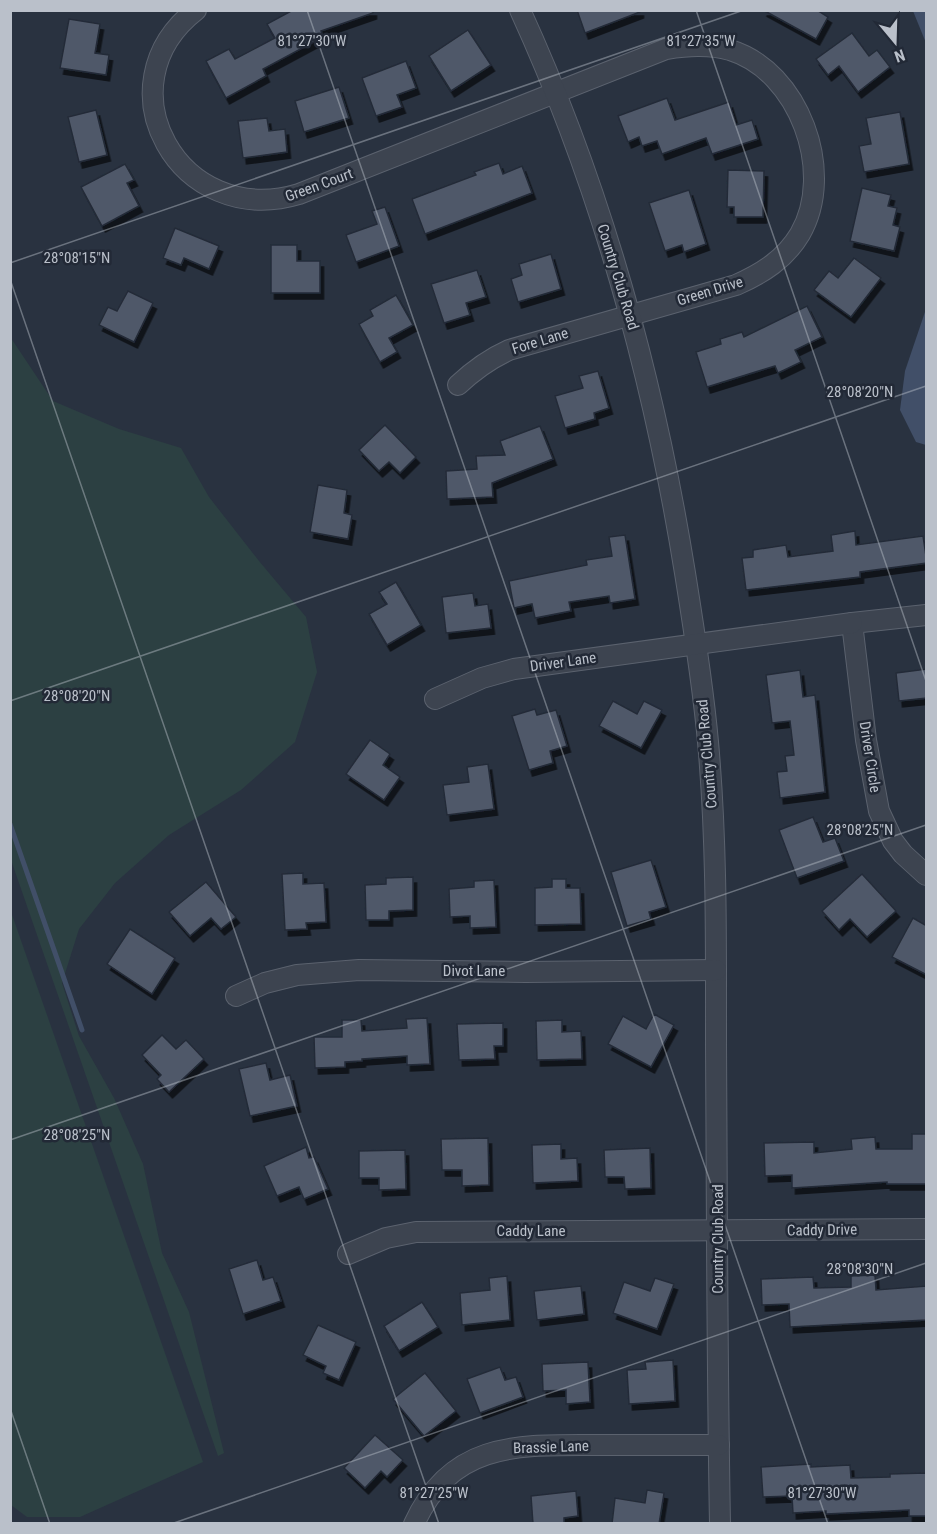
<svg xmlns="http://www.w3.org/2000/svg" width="937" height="1534" font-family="'Roboto Condensed',sans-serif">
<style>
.green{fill:#2c4042}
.water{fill:#414f68}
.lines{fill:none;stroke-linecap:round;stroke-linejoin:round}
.stream{stroke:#414f68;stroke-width:5}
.building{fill:#505969;stroke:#242b38;stroke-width:1.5;filter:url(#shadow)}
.minor-casing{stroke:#5b626e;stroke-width:22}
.minor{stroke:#3d4450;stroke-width:20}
.ticks{fill:none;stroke:#bac0ca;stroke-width:1.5;stroke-opacity:0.45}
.labels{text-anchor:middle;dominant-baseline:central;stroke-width:5;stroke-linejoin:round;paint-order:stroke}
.street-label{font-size:15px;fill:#bac0ca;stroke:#222936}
.ticks-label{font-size:15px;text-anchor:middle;fill:#bac0ca;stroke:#222936;stroke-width:5;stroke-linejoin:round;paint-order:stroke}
</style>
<defs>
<filter id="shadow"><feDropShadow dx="3.5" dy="6" stdDeviation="0" flood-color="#0009"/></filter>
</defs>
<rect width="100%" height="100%" fill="#293240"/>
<g class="green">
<path d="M11,338L53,401L119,429L181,448L209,497L259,561L306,617L317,672L295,742L241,790L169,835L115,883L79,929L62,983L79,1036L114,1098L143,1164L162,1253L189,1312L224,1453L218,1456L11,860Z"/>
<path d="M10,909L203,1462L80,1517H27L11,1505Z"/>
</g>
<g class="water">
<path d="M913,11H926V43Z"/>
<path d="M926,309V445L916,442L900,410L905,371Z"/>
</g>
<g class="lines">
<path class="stream" d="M10,824L82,1030"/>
</g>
<g class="building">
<path d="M293,10H373V13L321,31L323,37L263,69L266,76L226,98L206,61L229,49L235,59L275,38L267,24Z"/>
<path d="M577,10H640V12L585,33Z"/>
<path d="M763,10H817L828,17L816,39Z"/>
<path d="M69,19L100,24L95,53L109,55L106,75L60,68Z"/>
<path d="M468,30L491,65L451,91L429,56Z"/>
<path d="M852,33L869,56L877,50L890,67L858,92L839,66L828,75L816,59Z"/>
<path d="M406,61L416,88L397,95L402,107L376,116L362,78Z"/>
<path d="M339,87L349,118L304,132L295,101Z"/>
<path d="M667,98L675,120L729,102L736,125L752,120L758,139L712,154L706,138L662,154L657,141L642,146L639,137L628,142L618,116Z"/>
<path d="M96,110L107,155L79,162L68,117Z"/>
<path d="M900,112L909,164L864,172L859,146L871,144L866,118Z"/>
<path d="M267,118L269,131L285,129L287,152L243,158L238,121Z"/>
<path d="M499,163L503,174L522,166L532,193L425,234L412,199L476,175L474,172Z"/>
<path d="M125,164L134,180L127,183L139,206L102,226L81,187Z"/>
<path d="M728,170L764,171L763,217H734V207H727Z"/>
<path d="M862,188L891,195L888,206L897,208L893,225L900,227L894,251L850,241Z"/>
<path d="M689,190L706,244L684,252L682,245L665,251L649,203Z"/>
<path d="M385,207L399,246L356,262L346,235L377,224L372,211Z"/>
<path d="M175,228L219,246L209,269L184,258L181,265L163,258Z"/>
<path d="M271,245H297V261H320V293H271Z"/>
<path d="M551,254L561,289L518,302L511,279L522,275L519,264Z"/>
<path d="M854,258L881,278L851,317L814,290L829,271L838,278Z"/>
<path d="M477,270L486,297L466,303L470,315L444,323L431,284Z"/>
<path d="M128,291L153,303L134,342L99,325L108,307L117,311Z"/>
<path d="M396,295L413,325L389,338L397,352L380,362L359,324L373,316L370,310Z"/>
<path d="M807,306L822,337L795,350L801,362L778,373L775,366L707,387L696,352L721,344L720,339L742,332L744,337Z"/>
<path d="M598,371L609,408L594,413L595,419L565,428L555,396L583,388L579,376Z"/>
<path d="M385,425L416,457L400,473L389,462L379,471L359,450Z"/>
<path d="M540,426L553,459L492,483L493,497L447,499L446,471L477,469L476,456L505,455L500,441Z"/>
<path d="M318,485L347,490L344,513L352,515L348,539L310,532Z"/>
<path d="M855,531L856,545L923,536L927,563L860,572V577L746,590L742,558L753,557V550L786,545L788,557L833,551L831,535Z"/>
<path d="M625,535L635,599L610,603L609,596L569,602L571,611L535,618L532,604L514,608L509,581L587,565L586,560L612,556L609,537Z"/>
<path d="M396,582L421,625L387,645L369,614L387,604L379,592Z"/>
<path d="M473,593L475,606L488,604L491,628L446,633L442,597Z"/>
<path d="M927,669V698L899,701L896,673Z"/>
<path d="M800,670L803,697L815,695L825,792L780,798L777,772L787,771L785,756L794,755L790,721L772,723L766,675Z"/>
<path d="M613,701L637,714L644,701L662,710L641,748L599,726Z"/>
<path d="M535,709L537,715L556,710L567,746L550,751L553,763L529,770L512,716Z"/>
<path d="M370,740L390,754L383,765L400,777L384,800L346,774Z"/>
<path d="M488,764L494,809L447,815L443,785L469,782L467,767Z"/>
<path d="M813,817L823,842L835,838L844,861L797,878L779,830Z"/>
<path d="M651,860L666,907L649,912L651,919L627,926L611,872Z"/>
<path d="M303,873V884L324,883L326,922L306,923L307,929L285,930L282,874Z"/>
<path d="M862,874L896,911L867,937L850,919L839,930L822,911Z"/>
<path d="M413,877V910L389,911V920H366L365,885L386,884V878Z"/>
<path d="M552,879H566V888H580L581,924L535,925V888L552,887Z"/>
<path d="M494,880L496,927L470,928V916L450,917L449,889L474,887V881Z"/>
<path d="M206,882L236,917L221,929L211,918L190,936L169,912Z"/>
<path d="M913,918L927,926V975L892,957Z"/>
<path d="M130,929L175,958L152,994L107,964Z"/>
<path d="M654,1014L674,1025L651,1067L608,1044L623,1016L646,1029Z"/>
<path d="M427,1018L430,1064L407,1065V1056L362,1059V1061L345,1062V1067L315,1068L314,1037H342V1020H361L362,1031L407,1028L406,1019Z"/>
<path d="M562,1020V1032L581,1031L582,1059L537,1060L536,1021Z"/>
<path d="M503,1023V1046H494L495,1059L459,1060L457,1024Z"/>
<path d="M162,1035L176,1049L186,1040L204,1059L169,1092L157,1079L161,1075L142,1055Z"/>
<path d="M266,1063L270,1080L290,1075L297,1106L250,1116L239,1069Z"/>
<path d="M912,1134H927V1184H887V1182L792,1188V1175L765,1176L764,1143L814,1142V1153L852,1149L851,1139L875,1137L876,1149H912Z"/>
<path d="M488,1138L489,1185L462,1186V1170H442L441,1139Z"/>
<path d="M561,1144V1159L577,1158L578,1181L533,1183L532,1145Z"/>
<path d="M306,1147L309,1158L314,1157L328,1189L304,1199L299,1187L277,1196L264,1166Z"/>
<path d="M650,1148L651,1188L625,1189L624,1177H605L604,1150Z"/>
<path d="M405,1150L406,1189L379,1190V1178H359V1151Z"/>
<path d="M257,1260L263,1280L273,1277L281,1301L243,1314L229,1269Z"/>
<path d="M875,1275L876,1290L927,1286V1320L790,1327L789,1304L762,1305L761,1279L813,1277L814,1288L851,1287V1276Z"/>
<path d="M507,1276L510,1320L462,1325L460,1293L490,1290L489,1278Z"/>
<path d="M655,1278L674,1284L657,1329L613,1313L624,1282L650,1291Z"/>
<path d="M581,1286L584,1314L537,1320L534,1291Z"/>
<path d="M422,1302L438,1327L399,1351L384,1326Z"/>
<path d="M318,1325L356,1342L339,1380L323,1373L326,1366L303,1355Z"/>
<path d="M673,1360L675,1401L629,1404L627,1370L646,1369L645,1362Z"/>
<path d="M588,1362L590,1402L566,1404V1390L543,1391L542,1364Z"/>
<path d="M500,1367L505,1380L516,1377L523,1397L480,1413L467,1379Z"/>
<path d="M425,1373L456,1411L424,1436L393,1399Z"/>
<path d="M375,1435L403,1460L387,1477L381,1471L365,1488L344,1468Z"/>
<path d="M811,1464V1467L850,1465L851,1478L890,1477V1474L927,1473V1516H909V1510L826,1514V1511L793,1513L792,1496L763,1497L761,1467Z"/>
<path d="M647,1490L664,1493L659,1524H612L615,1498L645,1503Z"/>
<path d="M576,1491L578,1516L564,1518V1524H533L531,1496Z"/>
</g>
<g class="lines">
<g class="minor-casing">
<g id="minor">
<path d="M196,10C99,85 179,230 299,194L666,49C687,46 708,44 730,50C799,71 836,172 800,234C785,259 763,273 736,285L509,350C489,359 474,370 458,385"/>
<path d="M520,10C602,189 654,380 685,573C694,629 703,685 708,742C717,842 716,943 716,1044C717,1204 717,1364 720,1524"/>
<path d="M926,615L852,623L866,740L879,811L893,841L903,854L926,875"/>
<path d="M435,699L482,678L514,669L852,623"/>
<path d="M236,996L265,983L297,975L359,970L526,972L716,970"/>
<path d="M348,1254L386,1238L416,1232L926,1229"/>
<path d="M414,1524C452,1440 521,1445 599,1445C639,1445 679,1445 719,1445"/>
</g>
</g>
<use href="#minor" class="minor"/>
</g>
<path class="ticks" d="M307,10L828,1524M696,10L926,681M10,263L744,10M10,279L439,1524M10,701L926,386M10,1140L926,825M10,1408L50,1524M171,1524L926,1263"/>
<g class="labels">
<g class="street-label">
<text transform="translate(319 185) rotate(-20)">Green Court</text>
<text transform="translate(618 277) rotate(73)">Country Club Road</text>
<text transform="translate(710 291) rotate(-17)">Green Drive</text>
<text transform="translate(540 341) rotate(-17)">Fore Lane</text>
<text transform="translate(563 662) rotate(-8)">Driver Lane</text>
<text transform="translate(707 754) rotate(-95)">Country Club Road</text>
<text transform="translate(870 757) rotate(81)">Driver Circle</text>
<text x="474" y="971">Divot Lane</text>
<text transform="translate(822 1230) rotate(-1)">Caddy Drive</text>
<text x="531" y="1231">Caddy Lane</text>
<text transform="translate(718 1239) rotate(-90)">Country Club Road</text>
<text transform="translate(551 1447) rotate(-2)">Brassie Lane</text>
</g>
</g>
<g class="ticks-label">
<text x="701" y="46">81°27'35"W</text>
<text x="312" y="46">81°27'30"W</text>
<text x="77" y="263">28°08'15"N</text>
<text x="860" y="397">28°08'20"N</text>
<text x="77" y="701">28°08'20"N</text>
<text x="860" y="835">28°08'25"N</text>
<text x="77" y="1140">28°08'25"N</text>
<text x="860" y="1274">28°08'30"N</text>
<text x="434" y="1498">81°27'25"W</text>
<text x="822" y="1498">81°27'30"W</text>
</g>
<rect width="937" height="1534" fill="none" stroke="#bac0ca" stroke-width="24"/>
<g transform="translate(895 42) rotate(161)" stroke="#222936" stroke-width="4.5" paint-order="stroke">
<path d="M0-4.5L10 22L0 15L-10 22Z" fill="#bac0ca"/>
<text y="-9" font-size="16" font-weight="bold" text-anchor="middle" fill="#bac0ca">N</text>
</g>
</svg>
